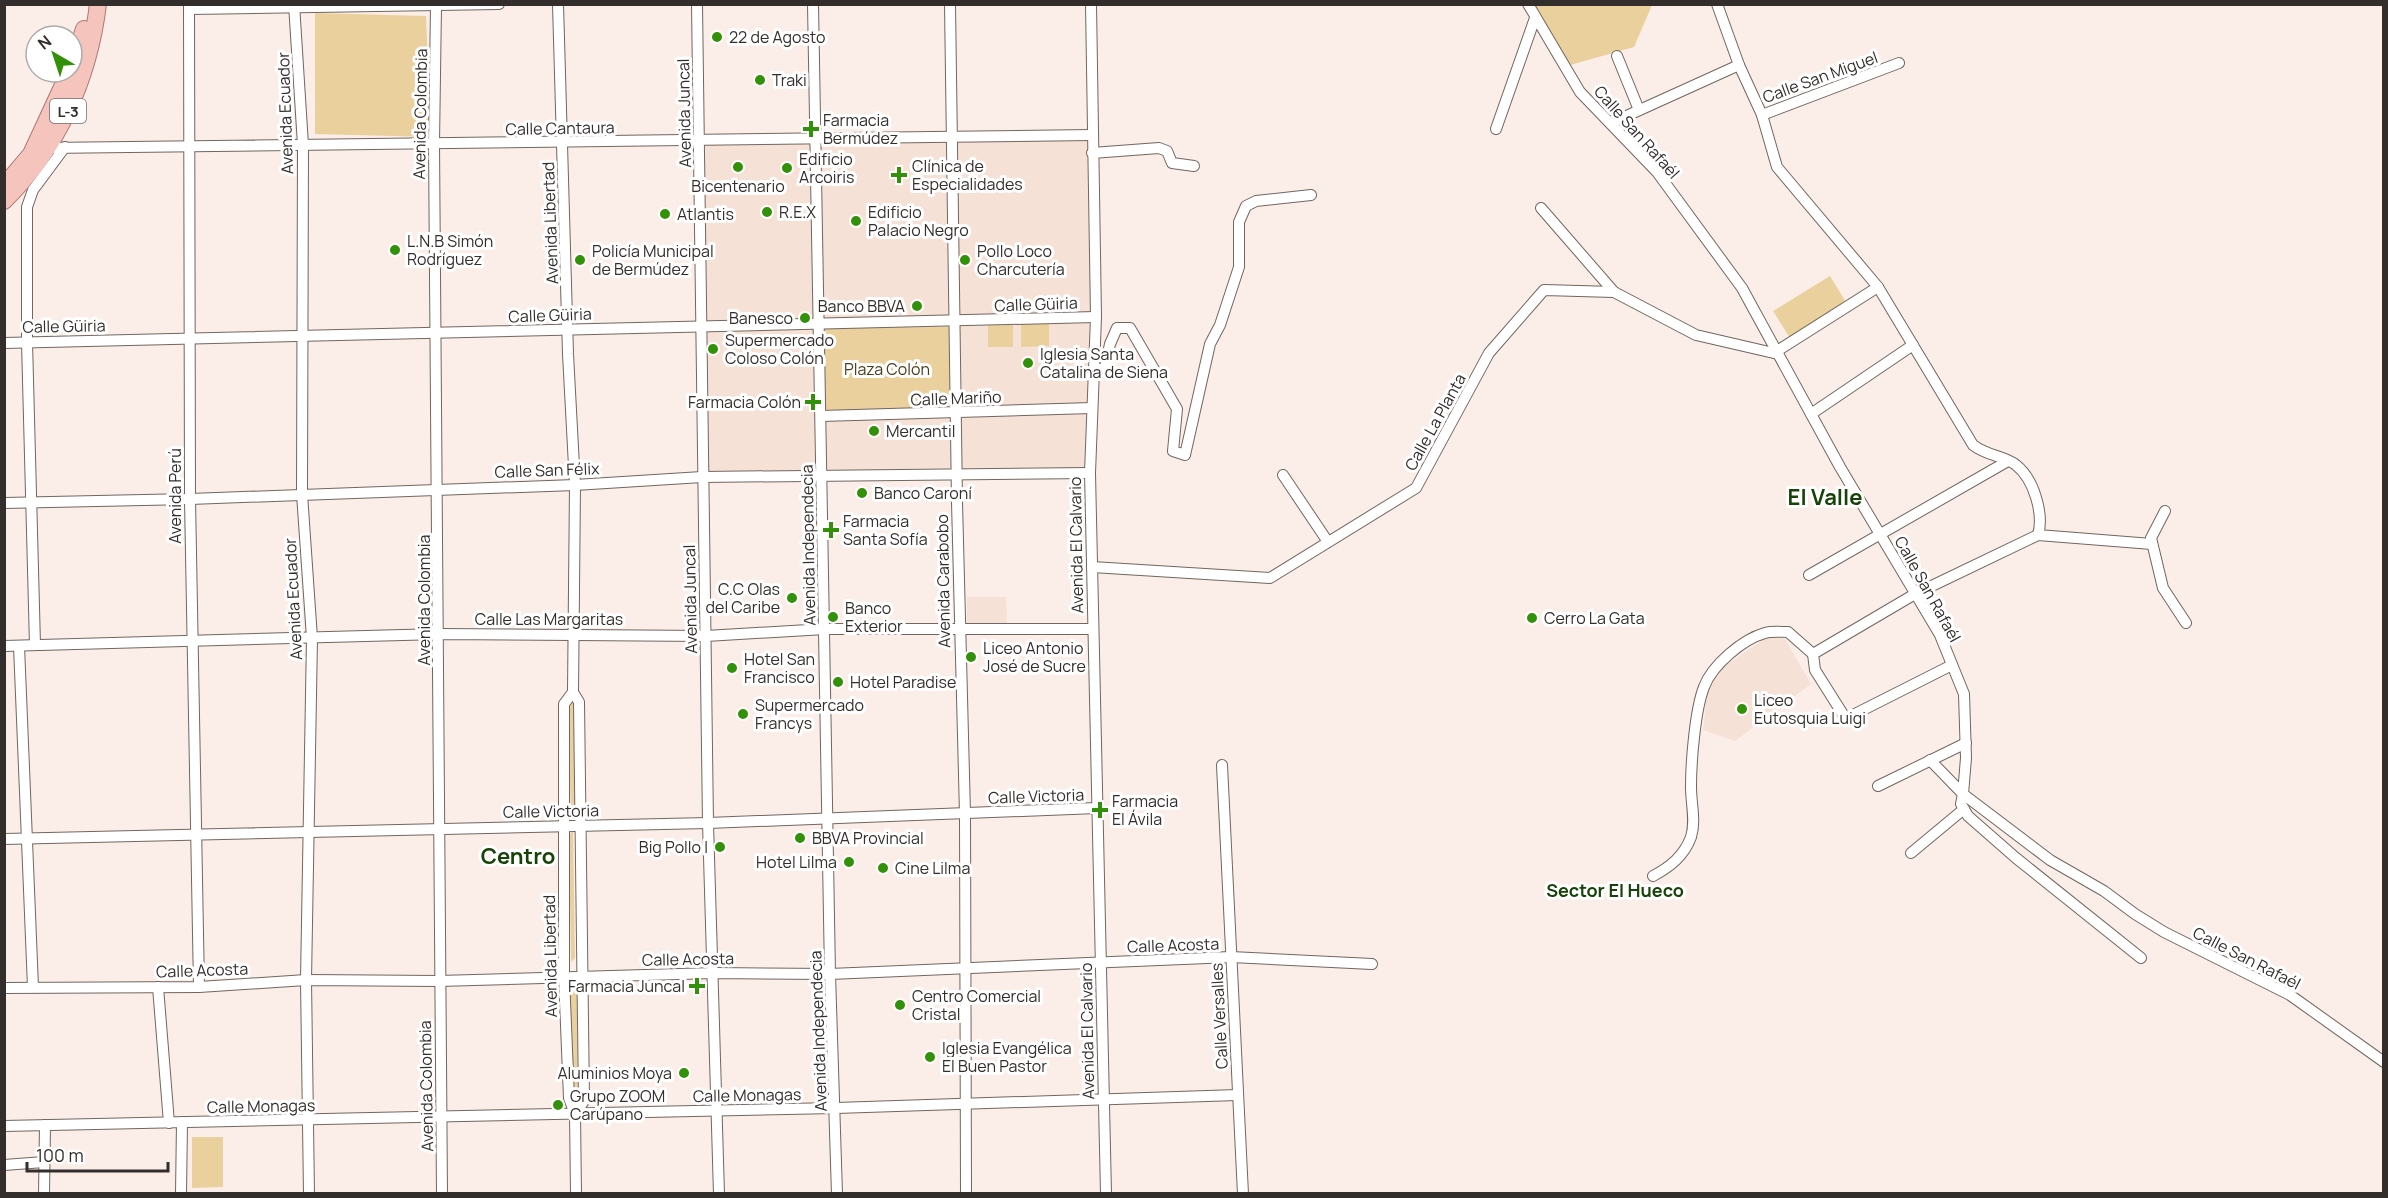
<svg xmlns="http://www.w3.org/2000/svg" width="2388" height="1198" font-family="Manrope,sans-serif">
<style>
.built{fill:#f6e1d7}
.green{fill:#ead09c}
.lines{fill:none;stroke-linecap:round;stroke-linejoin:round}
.street-casing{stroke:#716660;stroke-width:12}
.primary-casing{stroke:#ad766e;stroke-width:18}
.street{stroke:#fff;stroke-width:10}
.primary{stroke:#f5c4bd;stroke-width:16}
.poi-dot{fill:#329109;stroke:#fff;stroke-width:2}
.labels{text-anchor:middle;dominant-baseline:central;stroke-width:6;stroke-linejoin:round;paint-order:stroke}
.shield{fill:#fff;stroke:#706d6b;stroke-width:1.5}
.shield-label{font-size:15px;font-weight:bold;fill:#332e2c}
.poi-label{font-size:16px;fill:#332e2c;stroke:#fff;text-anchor:start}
.street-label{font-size:16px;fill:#332e2c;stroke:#fff}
.park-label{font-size:16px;fill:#4a3b1b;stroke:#fff}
.neighbourhood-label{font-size:18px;font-weight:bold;fill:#164307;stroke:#fff}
.district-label{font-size:22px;font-weight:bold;fill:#164307;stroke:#fff}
</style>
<rect width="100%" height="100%" fill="#fbeee8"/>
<g class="built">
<path d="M1092,135L1090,473L702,477L700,141Z"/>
<path d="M967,597H1006L1007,624L967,625Z"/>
<path d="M1767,637L1785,639L1811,684L1735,741L1703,730L1708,687L1717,671Z"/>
</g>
<g class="green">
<path d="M1528,5H1652L1634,47L1563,67Z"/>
<path d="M315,13L426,16L431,137L315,134Z"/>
<path d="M1830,276L1847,304L1790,338L1773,311Z"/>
<path d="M1049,323V346L1021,347V324Z"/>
<rect x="988" y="325" width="25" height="22"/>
<path d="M950,327V411L824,412V328Z"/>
<path d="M570,699L574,702L575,814L571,816L568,702Z"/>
<path d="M573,830L575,958L571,962L569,836Z"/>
<path d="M571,985L577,988L578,1098L575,1102L569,987Z"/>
<path d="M192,1137H223V1187L192,1188Z"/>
</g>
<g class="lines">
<g class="street-casing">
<g id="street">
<path d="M189,4L190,499L199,987"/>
<path d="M294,4L303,145L302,494L312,638L306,980L309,1194"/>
<path d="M558,4L568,354L575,485L573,692L579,702L584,1101L575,1114"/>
<path d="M697,4L708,823L719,1194"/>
<path d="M813,4L830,974L837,1194"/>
<path d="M950,4L957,502L965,814L966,1194"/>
<path d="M1091,4L1096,317L1090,473L1106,1194"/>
<path d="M1528,4L1580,92L1657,172L1742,288L1840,467L1940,635L1964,694L1966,758L1963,794L2050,860L2104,891L2135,914L2164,932L2290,995L2384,1062"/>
<path d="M1717,4L1739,65L1762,115L1899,63"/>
<path d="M436,6L434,143L442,1194"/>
<path d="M189,9L499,4"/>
<path d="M1617,56L1639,110"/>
<path d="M1762,115L1777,167L1878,287L1973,445C1987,456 2005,456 2016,465C2034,479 2044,514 2038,535"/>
<path d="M1611,123L1739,65"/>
<path d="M1496,129L1535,18"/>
<path d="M46,148L1092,135"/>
<path d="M1092,153L1159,148L1167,151L1172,163L1194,166"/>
<path d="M1541,208L1614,292"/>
<path d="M4,343L1096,317"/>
<path d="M1777,351L1878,287"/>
<path d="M1093,373L1105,367L1110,344L1117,328H1130L1177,409L1173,451L1185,455L1210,344L1220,325L1239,267V222L1246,206L1256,201L1311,195"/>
<path d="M1811,414L1913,345"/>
<path d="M821,416L1092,408"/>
<path d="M1283,475L1328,542"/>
<path d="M4,503L190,499L575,485L702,477L1090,473"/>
<path d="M2165,511L2151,538L2163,588L2186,623"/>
<path d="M1092,567L1270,578L1416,488L1489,353L1544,290L1614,292L1696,335L1778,354"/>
<path d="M1809,575L2008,461"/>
<path d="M35,645L27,342V207L33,190L65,147"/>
<path d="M4,646L440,634L706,636L825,629H1093"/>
<path d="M19,646L33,987"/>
<path d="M1952,665L1849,717L1844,716L1815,670L1813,654L1915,594L2038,535L2152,544"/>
<path d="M573,692L564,704V977L569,1098L575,1114L576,1194"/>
<path d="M1930,760L1963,794L1961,804L1968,816L2016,858L2141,958"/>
<path d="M1222,765L1243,1194"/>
<path d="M1878,786L1966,743"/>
<path d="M4,839L708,823L1097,808"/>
<path d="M1911,853L1964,809"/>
<path d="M1653,876C1670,867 1684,856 1691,837C1696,821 1691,804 1691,787C1691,762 1695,710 1704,687C1712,665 1743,639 1765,633C1772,631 1780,632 1788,632L1813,654"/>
<path d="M158,987L169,1123"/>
<path d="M4,988L199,987L306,980L439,981L714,973L830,974L1231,957L1372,964"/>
<path d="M4,1126L836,1108L1238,1095"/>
<path d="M4,1165L44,1162"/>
<path d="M44,1194L45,1125"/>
<path d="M181,1194L182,1122"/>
</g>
</g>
<g class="primary-casing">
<g id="primary">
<path d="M72,66L84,29"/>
<path d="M4,186L31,154L69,72"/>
<path d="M4,201C58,148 89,79 98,4"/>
</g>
</g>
<use href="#street" class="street"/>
<use href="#primary" class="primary"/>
</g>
<g class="poi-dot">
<circle cx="717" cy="37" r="6"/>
<circle cx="760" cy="80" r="6"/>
<path d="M808 120h6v6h6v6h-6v6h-6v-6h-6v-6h6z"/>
<circle cx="738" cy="167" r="6"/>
<circle cx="787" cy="168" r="6"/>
<path d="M896 166h6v6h6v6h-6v6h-6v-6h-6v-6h6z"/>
<circle cx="767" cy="212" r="6"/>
<circle cx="665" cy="214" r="6"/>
<circle cx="856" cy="221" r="6"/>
<circle cx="395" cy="250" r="6"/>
<circle cx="580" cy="260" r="6"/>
<circle cx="965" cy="260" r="6"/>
<circle cx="917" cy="306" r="6"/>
<circle cx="805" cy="318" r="6"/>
<circle cx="713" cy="349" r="6"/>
<circle cx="1028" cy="363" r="6"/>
<path d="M810 393h6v6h6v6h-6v6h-6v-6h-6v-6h6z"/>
<circle cx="874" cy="431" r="6"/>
<circle cx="862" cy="493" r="6"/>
<path d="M828 521h6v6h6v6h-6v6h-6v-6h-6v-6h6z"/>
<circle cx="792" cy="598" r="6"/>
<circle cx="833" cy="617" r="6"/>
<circle cx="1532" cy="618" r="6"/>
<circle cx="971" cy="657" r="6"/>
<circle cx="732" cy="668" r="6"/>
<circle cx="838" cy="682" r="6"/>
<circle cx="1742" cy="709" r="6"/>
<circle cx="743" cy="714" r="6"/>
<path d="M1097 801h6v6h6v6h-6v6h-6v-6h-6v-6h6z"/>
<circle cx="800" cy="838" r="6"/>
<circle cx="720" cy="847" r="6"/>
<circle cx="849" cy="862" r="6"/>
<circle cx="883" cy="868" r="6"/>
<path d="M694 977h6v6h6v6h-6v6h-6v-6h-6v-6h6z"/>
<circle cx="900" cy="1005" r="6"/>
<circle cx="930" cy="1057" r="6"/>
<circle cx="684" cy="1073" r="6"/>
<circle cx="558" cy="1105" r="6"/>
</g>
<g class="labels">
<rect class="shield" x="50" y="99" width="36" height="24" rx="4.5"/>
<g class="shield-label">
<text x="68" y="111">L-3</text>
</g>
<g class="poi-label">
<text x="729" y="37">22 de Agosto</text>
<text x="772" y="80">Traki</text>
<text x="823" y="120">Farmacia<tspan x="823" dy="18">Bermúdez</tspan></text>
<text x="799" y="159">Edificio<tspan x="799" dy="18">Arcoiris</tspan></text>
<text x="912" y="166">Clínica de<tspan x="912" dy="18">Especialidades</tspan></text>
<text x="738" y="186" text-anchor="middle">Bicentenario</text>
<text x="779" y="212">R.E.X</text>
<text x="868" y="212">Edificio<tspan x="868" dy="18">Palacio Negro</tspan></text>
<text x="677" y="214">Atlantis</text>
<text x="407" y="241">L.N.B Simón<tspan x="407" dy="18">Rodríguez</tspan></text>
<text x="592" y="251">Policía Municipal<tspan x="592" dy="18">de Bermúdez</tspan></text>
<text x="977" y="251">Pollo Loco<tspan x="977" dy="18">Charcutería</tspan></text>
<text x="905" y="306" text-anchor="end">Banco BBVA</text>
<text x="793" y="318" text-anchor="end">Banesco</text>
<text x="725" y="340">Supermercado<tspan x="725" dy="18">Coloso Colón</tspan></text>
<text x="1040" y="354">Iglesia Santa<tspan x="1040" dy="18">Catalina de Siena</tspan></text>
<text x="801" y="402" text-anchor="end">Farmacia Colón</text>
<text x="886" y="431">Mercantil</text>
<text x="874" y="493">Banco Caroní</text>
<text x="843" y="521">Farmacia<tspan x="843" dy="18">Santa Sofía</tspan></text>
<text x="780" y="589" text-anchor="end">C.C Olas<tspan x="780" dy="18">del Caribe</tspan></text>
<text x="845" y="608">Banco<tspan x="845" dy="18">Exterior</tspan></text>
<text x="1544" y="618">Cerro La Gata</text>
<text x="983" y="648">Liceo Antonio<tspan x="983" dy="18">José de Sucre</tspan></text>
<text x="744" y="659">Hotel San<tspan x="744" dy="18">Francisco</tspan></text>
<text x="850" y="682">Hotel Paradise</text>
<text x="1754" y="700">Liceo<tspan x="1754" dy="18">Eutosquia Luigi</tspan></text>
<text x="755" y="705">Supermercado<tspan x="755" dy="18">Francys</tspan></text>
<text x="1112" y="801">Farmacia<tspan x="1112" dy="18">El Ávila</tspan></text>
<text x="812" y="838">BBVA Provincial</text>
<text x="708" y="847" text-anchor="end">Big Pollo I</text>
<text x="837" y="862" text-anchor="end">Hotel Lilma</text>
<text x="895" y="868">Cine Lilma</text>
<text x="685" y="986" text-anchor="end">Farmacia Juncal</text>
<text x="912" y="996">Centro Comercial<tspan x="912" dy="18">Cristal</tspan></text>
<text x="942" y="1048">Iglesia Evangélica<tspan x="942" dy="18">El Buen Pastor</tspan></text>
<text x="672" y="1073" text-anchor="end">Aluminios Moya</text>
<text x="570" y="1096">Grupo ZOOM<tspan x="570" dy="18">Carúpano</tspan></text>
</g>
<g class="street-label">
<text transform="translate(1820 77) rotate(-20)">Calle San Miguel</text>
<text transform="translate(285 113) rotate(-92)">Avenida Ecuador</text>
<text transform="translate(684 113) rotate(-91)">Avenida Juncal</text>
<text transform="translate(420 114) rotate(-89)">Avenida Colombia</text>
<text transform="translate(560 128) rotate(-1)">Calle Cantaura</text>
<text transform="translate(1637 132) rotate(48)">Calle San Rafaél</text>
<text transform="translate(550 223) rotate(-92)">Avenida Libertad</text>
<text transform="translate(1036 304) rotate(-2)">Calle Güiria</text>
<text transform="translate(550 315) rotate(-2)">Calle Güiria</text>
<text transform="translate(64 326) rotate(-1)">Calle Güiria</text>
<text transform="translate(956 398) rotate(-2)">Calle Mariño</text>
<text transform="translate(1435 422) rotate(-61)">Calle La Planta</text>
<text transform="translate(547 470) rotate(-2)">Calle San Félix</text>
<text transform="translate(175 496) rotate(-90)">Avenida Perú</text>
<text transform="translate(808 545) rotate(-91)">Avenida Independecia</text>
<text transform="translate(1076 545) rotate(-91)">Avenida El Calvario</text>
<text transform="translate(943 581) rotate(-91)">Avenida Carabobo</text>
<text transform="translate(1928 589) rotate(61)">Calle San Rafaél</text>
<text transform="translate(293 599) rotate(-93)">Avenida Ecuador</text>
<text transform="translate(690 599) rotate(-91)">Avenida Juncal</text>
<text transform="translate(424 600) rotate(-90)">Avenida Colombia</text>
<text x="549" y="619">Calle Las Margaritas</text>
<text transform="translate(1036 796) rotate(-2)">Calle Victoria</text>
<text transform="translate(551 811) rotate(-1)">Calle Victoria</text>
<text transform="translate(1173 945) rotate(-2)">Calle Acosta</text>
<text transform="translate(550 956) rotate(-91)">Avenida Libertad</text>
<text transform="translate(2247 958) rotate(27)">Calle San Rafaél</text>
<text transform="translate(688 959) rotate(-1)">Calle Acosta</text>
<text transform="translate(202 970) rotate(-2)">Calle Acosta</text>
<text transform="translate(1219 1016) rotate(-93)">Calle Versalles</text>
<text transform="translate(818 1031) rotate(-92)">Avenida Independecia</text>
<text transform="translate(1087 1031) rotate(-91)">Avenida El Calvario</text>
<text transform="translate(426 1086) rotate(-91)">Avenida Colombia</text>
<text transform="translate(747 1095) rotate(-1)">Calle Monagas</text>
<text transform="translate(261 1106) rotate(-1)">Calle Monagas</text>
</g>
<g class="park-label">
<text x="887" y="369">Plaza Colón</text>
</g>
<g class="neighbourhood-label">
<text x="1615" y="890">Sector El Hueco</text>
</g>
<g class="district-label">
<text x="1825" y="497">El Valle</text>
<text x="518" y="856">Centro</text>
</g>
</g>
<rect width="2388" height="1198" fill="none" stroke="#332e2c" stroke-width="12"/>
<g transform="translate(54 54) rotate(321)"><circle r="28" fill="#ffffff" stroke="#adabab" stroke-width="1.5"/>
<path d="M0-4.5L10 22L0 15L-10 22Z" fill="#329109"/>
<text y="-9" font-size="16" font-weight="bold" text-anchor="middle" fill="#332e2c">N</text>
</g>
<path d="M27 1162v9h141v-9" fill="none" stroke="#332e2c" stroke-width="3"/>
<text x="36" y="1162" font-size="18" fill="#332e2c" stroke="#ffffff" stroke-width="4.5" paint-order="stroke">100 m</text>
</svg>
